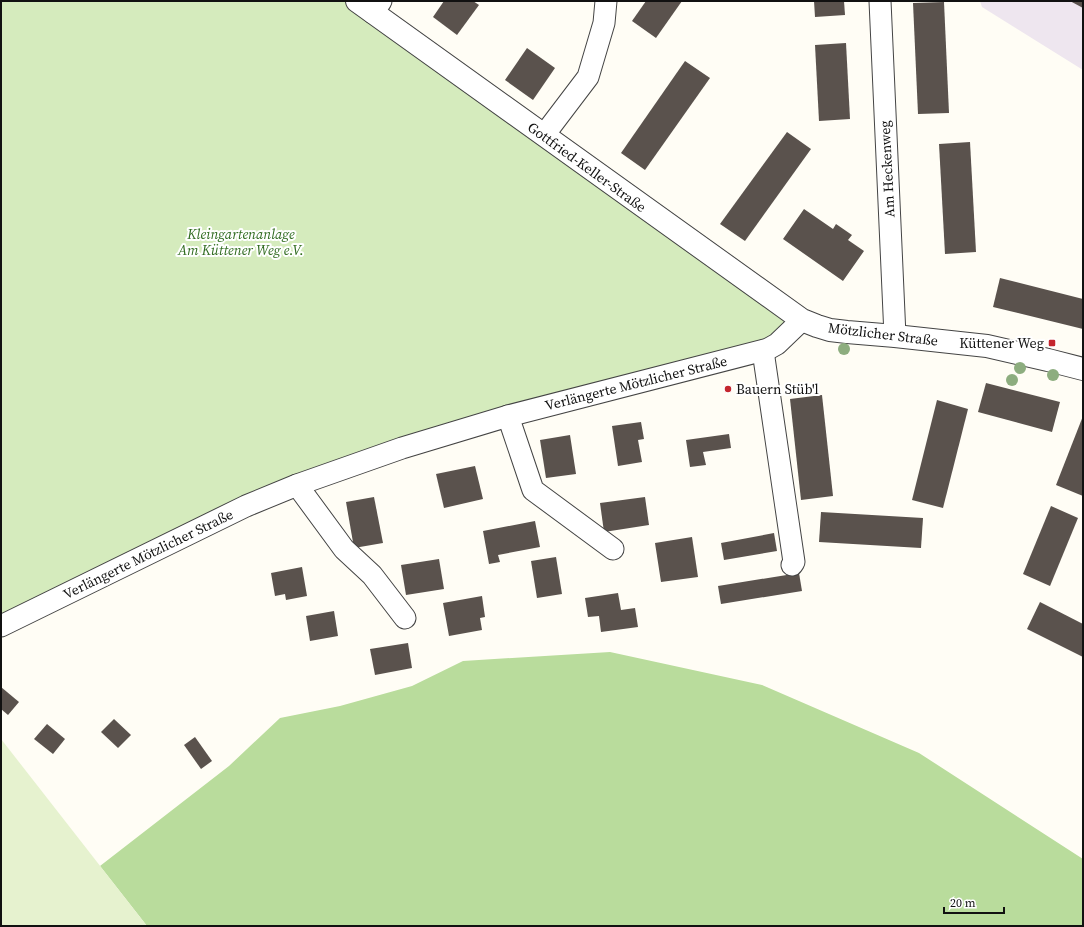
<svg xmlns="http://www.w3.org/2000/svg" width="1084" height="927" font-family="'Source Serif 4',serif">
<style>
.industrial{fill:#eee6ef}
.green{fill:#d5ebbd}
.forest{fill:#b9dc9c}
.pitch{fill:#e6f2cf}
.building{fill:#5a524d}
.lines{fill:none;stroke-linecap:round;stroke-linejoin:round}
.minor-casing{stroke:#444;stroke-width:23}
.tertiary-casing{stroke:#444;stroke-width:24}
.minor{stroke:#fff;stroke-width:21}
.tertiary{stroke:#fff;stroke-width:22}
.tree{fill:#8dad7f}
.poi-dot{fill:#c4262e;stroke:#fff;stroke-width:1.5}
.labels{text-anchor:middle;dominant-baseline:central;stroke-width:4;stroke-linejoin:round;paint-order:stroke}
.street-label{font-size:14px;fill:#111;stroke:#fff}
.park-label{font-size:14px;font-style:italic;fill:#2f6b1f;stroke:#fff}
.poi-label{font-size:14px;fill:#111;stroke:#fff;text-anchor:end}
</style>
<rect width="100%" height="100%" fill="#fffdf5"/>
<path class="industrial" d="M980,1H1083V70L982,7Z"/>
<path class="green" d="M1,1H344L790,321L772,338L507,409L1,618Z"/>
<path class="forest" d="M610,652L762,685L919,753L1083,859V926H147L100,866L229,766L280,718L340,706L412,686L463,661Z"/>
<path class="pitch" d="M1,739L147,926H1Z"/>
<g class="building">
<path d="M444,1H473L479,5L457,35L433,17Z"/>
<path d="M646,1H682L656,38L632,21Z"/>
<path d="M814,1H844L845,15L815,17Z"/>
<path d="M1070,1H1083V8Z"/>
<path d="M944,2L949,113L918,114L913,3Z"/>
<path d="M846,43L850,119L819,121L815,45Z"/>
<path d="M527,48L555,68L533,100L505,80Z"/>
<path d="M685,61L710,78L645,170L621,153Z"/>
<path d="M787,132L811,149L745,241L720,224Z"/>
<path d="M970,142L976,252L945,254L939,144Z"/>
<path d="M804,209L833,229L836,224L852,235L848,240L864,251L843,281L783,239Z"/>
<path d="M1000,278L1083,299V329L993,307Z"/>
<path d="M986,383L1060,402L1052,432L978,412Z"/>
<path d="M822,395L833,496L801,500L790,399Z"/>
<path d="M937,400L968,409L943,508L912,500Z"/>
<path d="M1083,416V496L1056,485Z"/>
<path d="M641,422L644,439L638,440L642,462L618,466L612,426Z"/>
<path d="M729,434L731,448L703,452L706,465L690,467L686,440Z"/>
<path d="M570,435L576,474L546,478L540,440Z"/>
<path d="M475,466L483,499L444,508L436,474Z"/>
<path d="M374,497L383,543L354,548L346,502Z"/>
<path d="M645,497L649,525L604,532L600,503Z"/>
<path d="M1051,506L1078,518L1050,586L1023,574Z"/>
<path d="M821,512L923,518L921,548L819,542Z"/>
<path d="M535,521L540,547L498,555L500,562L489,564L483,531Z"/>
<path d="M774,533L777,551L724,560L721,543Z"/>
<path d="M692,537L698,577L661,582L655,543Z"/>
<path d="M556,557L562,594L537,598L531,561Z"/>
<path d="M439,559L444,589L406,595L401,565Z"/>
<path d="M302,567L307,596L286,600L285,594L275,596L271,573Z"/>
<path d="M799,573L802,591L721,604L718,586Z"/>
<path d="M618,593L621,610L635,608L638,627L601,632L599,616L588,617L585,598Z"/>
<path d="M482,596L485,617L480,618L482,630L449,636L443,603Z"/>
<path d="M1040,602L1083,624V657L1027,629Z"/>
<path d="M334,611L338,636L310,641L306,616Z"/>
<path d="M408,643L412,668L375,675L370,649Z"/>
<path d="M1,687L19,702L8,715L1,709Z"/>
<path d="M114,719L131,735L118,748L101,732Z"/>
<path d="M47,724L65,739L53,754L34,739Z"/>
<path d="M195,737L212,761L201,769L184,745Z"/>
</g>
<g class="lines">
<g class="minor-casing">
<g id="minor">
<path d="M880,1L895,336"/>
<path d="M373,13L381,1"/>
<path d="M544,135L588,77L604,23L606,1"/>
<path d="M763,351L794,562L792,565"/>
<path d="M508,416L533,490L613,549"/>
<path d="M297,485L344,549L372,575L405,618"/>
<path d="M1,626L246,506L297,485L402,448L508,416L768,349L777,344L802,320"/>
</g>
</g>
<g class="tertiary-casing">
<path id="tertiary" d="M357,1L802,320L817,326L830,330L847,332L895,336L987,346L1048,360L1083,369"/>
</g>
<use href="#minor" class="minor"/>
<use href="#tertiary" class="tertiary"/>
</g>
<g class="tree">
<circle cx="844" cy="349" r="6"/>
<circle cx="1020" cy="368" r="6"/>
<circle cx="1053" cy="375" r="6"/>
<circle cx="1012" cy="380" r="6"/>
</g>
<g class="poi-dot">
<rect x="1048" y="339" width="8" height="8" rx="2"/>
<circle cx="728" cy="389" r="4"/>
</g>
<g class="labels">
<g class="street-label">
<text transform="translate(587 167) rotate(36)">Gottfried-Keller-Straße</text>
<text transform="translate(887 169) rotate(-93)">Am Heckenweg</text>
<text transform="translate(883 334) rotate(7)">Mötzlicher Straße</text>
<text transform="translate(636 383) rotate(-14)">Verlängerte Mötzlicher Straße</text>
<text transform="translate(148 554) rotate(-26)">Verlängerte Mötzlicher Straße</text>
</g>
<g class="park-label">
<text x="241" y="234">Kleingartenanlage<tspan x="241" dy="16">Am Küttener Weg e.V.</tspan></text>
</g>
<g class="poi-label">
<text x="1044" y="343">Küttener Weg</text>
<text x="736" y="389" text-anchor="start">Bauern Stüb'l</text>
</g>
</g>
<rect width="1084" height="927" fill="none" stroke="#111111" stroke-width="4"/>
<path d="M944 907v6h60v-6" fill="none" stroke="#111111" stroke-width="2"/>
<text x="950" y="907" font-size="12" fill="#111111" stroke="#ffffff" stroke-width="3" paint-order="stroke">20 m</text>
</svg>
